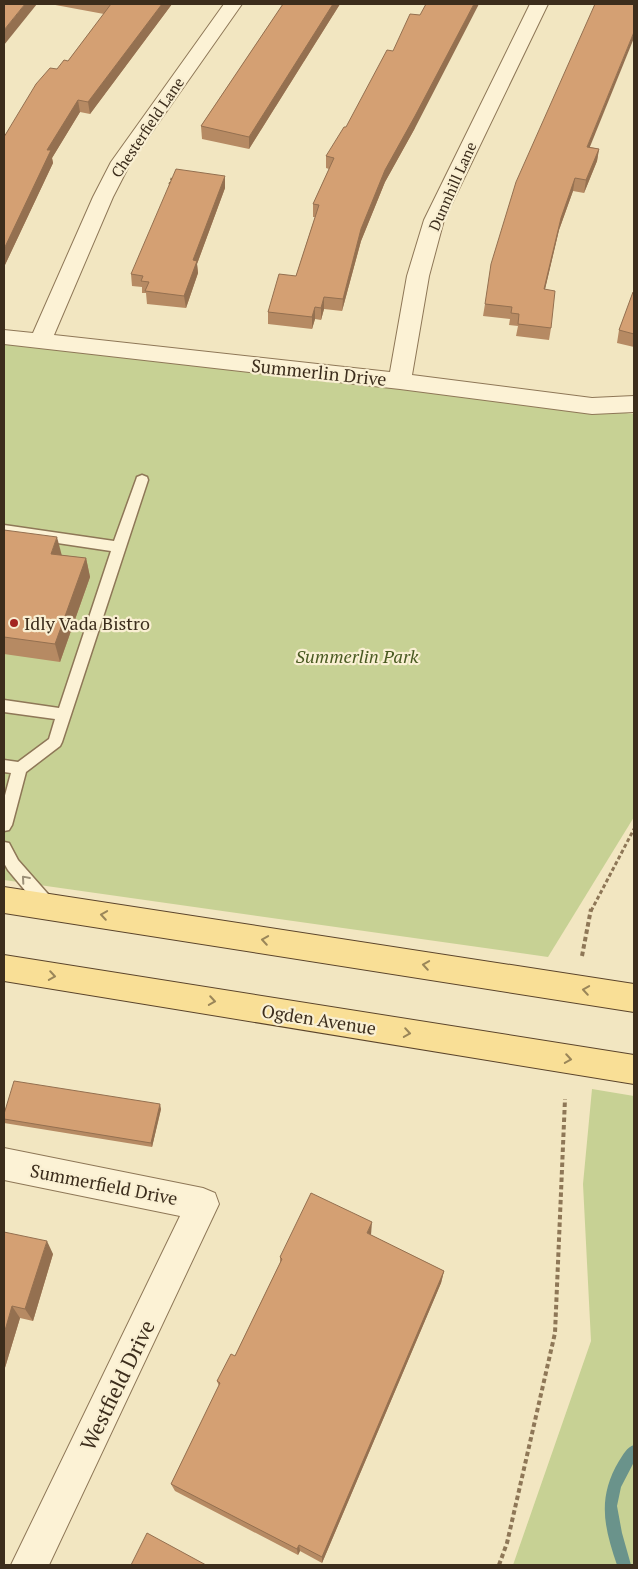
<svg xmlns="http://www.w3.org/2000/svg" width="638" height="1569" font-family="'PT Serif',serif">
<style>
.green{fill:#c7d194}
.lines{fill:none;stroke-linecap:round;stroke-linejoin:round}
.stream{fill:#6a938b;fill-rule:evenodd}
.service-casing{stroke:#8e7757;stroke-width:3}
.minor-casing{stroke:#8e7757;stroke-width:2}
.primary-casing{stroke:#5b442b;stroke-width:2}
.path-far2{stroke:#8e7757;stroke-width:2.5;stroke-dasharray:2.5 2;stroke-linecap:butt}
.path-far1{stroke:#8e7757;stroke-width:3;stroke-dasharray:4 2.5;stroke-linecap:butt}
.path{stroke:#8e7757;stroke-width:4;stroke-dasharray:4.5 3;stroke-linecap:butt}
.service{fill:#fcf2d5;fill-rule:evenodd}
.minor{fill:#fcf2d5;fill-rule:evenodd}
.primary{fill:#f9df96;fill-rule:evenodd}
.wall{fill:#b68a63}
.shaded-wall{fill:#947050}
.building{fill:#d4a073;stroke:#947050}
.oneway{stroke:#9c9078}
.oneway2{stroke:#9a8659}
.poi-dot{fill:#a32621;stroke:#f9efd2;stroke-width:2}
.labels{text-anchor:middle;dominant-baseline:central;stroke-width:4.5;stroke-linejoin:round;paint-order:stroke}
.far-street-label{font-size:15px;fill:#3c2d1c;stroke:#f9efd2}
.street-label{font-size:18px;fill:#3c2d1c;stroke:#f9efd2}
.poi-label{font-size:18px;fill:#3c2d1c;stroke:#f9efd2;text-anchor:start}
.park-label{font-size:18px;font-style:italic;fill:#495a21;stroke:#f9efd2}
.near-street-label{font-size:21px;fill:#3c2d1c;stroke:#f9efd2}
</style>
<rect width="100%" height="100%" fill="#f2e6c1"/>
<g class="green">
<path d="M4,343L634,414V817L548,957L4,880Z"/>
<path d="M592,1089L634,1096V1565H513L591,1341L583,1184Z"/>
</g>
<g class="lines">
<path class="stream" d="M634,1445V1462L621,1487L617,1506L622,1533L631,1565H617C604,1527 597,1498 619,1461C623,1455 627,1447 634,1445Z"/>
<g class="service-casing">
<g id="service">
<path d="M142,475L147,477L148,480L62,742L60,746L26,772L12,825L9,830L4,831V799L11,773L4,772V760L18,762L49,739L55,719L4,712V700L59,708L111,551L4,535V525L114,541L136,480L137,477Z"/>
<path d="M4,842L9,843L18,860L55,902L57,907L55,912L49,914L43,912L8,870L4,863Z"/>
</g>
</g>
<g class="minor-casing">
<g id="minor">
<path d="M224,4H242L131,162L113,197L54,335L390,372L407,276L424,220L530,4H548L444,220L429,276L412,375L592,398L634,396V412L592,414L400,389L4,344V330L33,333L93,197L111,162Z"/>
<path d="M4,1148L203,1188L215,1193L219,1204L49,1565H11L180,1216L4,1180Z"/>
</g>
</g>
<g class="primary-casing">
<g id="primary">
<path d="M4,887L634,984V1012L4,913Z"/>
<path d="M4,955L634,1055V1084L4,981Z"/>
</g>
</g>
<path class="path-far2" d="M172,178L169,186L172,189"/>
<path class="path-far1" d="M591,911L634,829"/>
<g class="path">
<path d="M582,956L591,909"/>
<path d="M499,1565L507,1543L555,1333L565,1099"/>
</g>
<use href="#service" class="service"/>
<use href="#minor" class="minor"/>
<use href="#primary" class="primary"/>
</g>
<g class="wall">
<path d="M50,4H172L90,114L80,112L52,158L53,163L4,267L57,69L68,61L104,14Z"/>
<path d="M283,4H340L249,149L202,139L201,126Z"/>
<path d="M415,128L385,182L361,241L342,311L324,309L321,320L315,319L312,329L268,324V312L296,276L315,217H313V204L329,169L326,168V156Z"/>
<path d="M590,147L599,149L597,161L584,193L573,191L559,230L545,289L551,328L549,340L516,336L518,326L509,325L510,319L483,316L485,304Z"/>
<path d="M225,176V188L197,264L198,273L186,308L147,304L146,293H142V287L132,286L131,274Z"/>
<path d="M634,292V347L617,343L619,330Z"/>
<path d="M4,530L61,555L86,558L90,577L60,662L4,654Z"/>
<path d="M161,1109L152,1147L4,1123V1114Z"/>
<path d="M4,1232L53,1254L33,1321L20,1318L4,1371Z"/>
<path d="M371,1235L444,1271L441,1283L322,1563L300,1551L298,1555L175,1491L171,1484L219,1386L217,1381L235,1356L280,1263V1257Z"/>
</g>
<g class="shaded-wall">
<path d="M25,4H37L4,45V30Z"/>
<path d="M162,4H172L90,114L88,102Z"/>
<path d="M333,4H340L249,149V137Z"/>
<path d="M474,4H479L415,128L385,182L361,241L342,311L343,299L361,229L385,170Z"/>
<path d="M634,32V38L585,159L587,147Z"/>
<path d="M78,100L80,112L52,158L53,163L4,267V249L47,150Z"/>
<path d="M599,149L597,161L584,193L586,180Z"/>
<path d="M225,176V188L197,264L198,273L186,308L184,296L193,260Z"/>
<path d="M575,178L573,191L559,230L542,302L544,289L561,218Z"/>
<path d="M324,297V309L321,320V308Z"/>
<path d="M315,307V319L312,329V317Z"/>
<path d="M57,537L62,556L51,554Z"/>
<path d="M86,558L90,577L60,662L55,644Z"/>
<path d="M160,1104L161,1109L152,1147L151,1143Z"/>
<path d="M372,1222L371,1235L367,1233Z"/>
<path d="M47,1241L53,1254L33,1321L25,1309Z"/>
<path d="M444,1271L441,1283L322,1563V1557Z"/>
<path d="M12,1306L20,1318L4,1371V1334Z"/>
<path d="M299,1545L300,1551L298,1555L297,1549Z"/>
</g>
<g class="building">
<path d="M4,4H25L4,30Z"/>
<path d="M111,4H162L88,102L78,100L47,150H51L4,249V137L36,84L50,68L57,69L64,60L68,61Z"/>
<path d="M283,4H333L249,137L201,126Z"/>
<path d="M426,4H474L415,116L385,170L361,229L343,299L324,297L321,308L315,307L312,317L268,312L279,274L296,276L319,205L313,204L334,158L326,156L344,127H346L387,50L393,51L410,14L420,15Z"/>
<path d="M595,4H634V32L587,147L599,149L586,180L575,178L561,218L544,289L555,291L551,328L518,324L519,314L511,313L512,307L485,304L491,264L516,182Z"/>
<path d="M176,169L225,176L193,260L197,261L184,296L145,291L149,282L141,281L143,276L131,274Z"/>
<path d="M633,292H634V334L619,330Z"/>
<path d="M4,530L57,537L51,554L86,558L55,644L4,637Z"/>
<path d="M14,1081L160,1104L151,1143L4,1119V1114Z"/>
<path d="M311,1193L372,1222L367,1233L444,1271L322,1557L299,1545L297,1549L171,1484L220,1383L217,1381L231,1354L235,1356L282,1259L280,1257Z"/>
<path d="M4,1232L47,1241L25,1309L12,1306L4,1334Z"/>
<path d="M147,1533L206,1565H131Z"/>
</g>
<defs><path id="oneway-chevron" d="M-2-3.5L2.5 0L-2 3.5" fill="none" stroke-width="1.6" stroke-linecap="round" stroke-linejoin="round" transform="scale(1.25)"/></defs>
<use class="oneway" href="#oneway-chevron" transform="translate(25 879) rotate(-131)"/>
<g class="oneway2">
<use href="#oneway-chevron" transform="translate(104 915) rotate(-171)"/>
<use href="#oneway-chevron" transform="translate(265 940) rotate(-171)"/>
<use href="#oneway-chevron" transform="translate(426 965) rotate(-171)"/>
<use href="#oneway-chevron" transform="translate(52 976) rotate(9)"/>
<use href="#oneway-chevron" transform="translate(586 990) rotate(-171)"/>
<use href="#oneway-chevron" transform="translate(212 1001) rotate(9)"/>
<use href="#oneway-chevron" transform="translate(407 1033) rotate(9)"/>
<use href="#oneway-chevron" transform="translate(568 1059) rotate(9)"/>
</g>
<circle class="poi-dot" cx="14" cy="623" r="5"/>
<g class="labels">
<g class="far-street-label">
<text transform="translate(147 127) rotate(-56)">Chesterfield Lane</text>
<text transform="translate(452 186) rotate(-66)">Dunnhill Lane</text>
</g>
<g class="street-label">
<text transform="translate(319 372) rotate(6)">Summerlin Drive</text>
<text transform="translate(319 1019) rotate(9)">Ogden Avenue</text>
<text transform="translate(104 1184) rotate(11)">Summerfield Drive</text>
</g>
<g class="poi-label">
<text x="24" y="623">Idly Vada Bistro</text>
</g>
<g class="park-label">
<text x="357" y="656">Summerlin Park</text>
</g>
<g class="near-street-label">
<text transform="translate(117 1385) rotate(-64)">Westfield Drive</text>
</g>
</g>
<rect width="638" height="1569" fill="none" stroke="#3c2d1c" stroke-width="10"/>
</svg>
